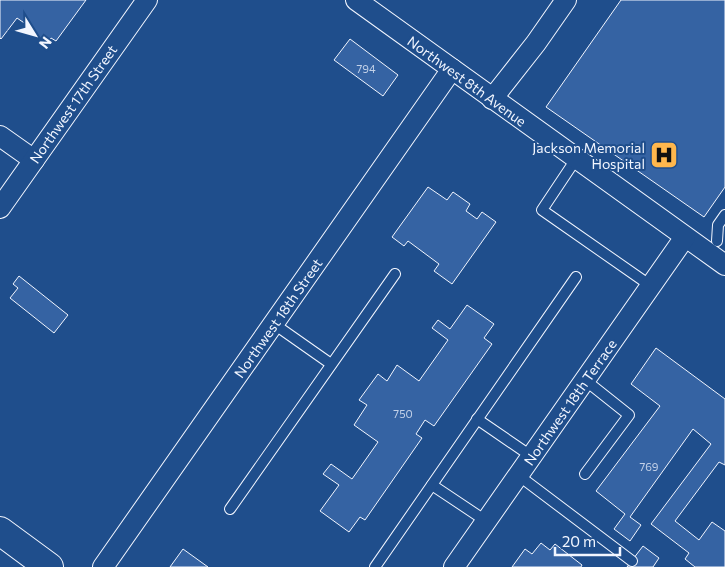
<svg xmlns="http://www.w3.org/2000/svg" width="725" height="567" font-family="Commissioner,sans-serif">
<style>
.building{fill:#3563a3;stroke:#f2f6ff}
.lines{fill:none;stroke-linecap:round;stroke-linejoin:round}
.service-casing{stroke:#f2f6ff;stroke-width:12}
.minor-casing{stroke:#f2f6ff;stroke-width:22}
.primary-casing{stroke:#f2f6ff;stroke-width:30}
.service{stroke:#1f4e8c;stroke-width:10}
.minor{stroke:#1f4e8c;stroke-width:20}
.primary{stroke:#1f4e8c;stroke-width:28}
.labels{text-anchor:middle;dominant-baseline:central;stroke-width:4;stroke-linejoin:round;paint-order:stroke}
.number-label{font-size:11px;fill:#c3d1e8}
.street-label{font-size:14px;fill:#f2f6ff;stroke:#1f4e8c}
.poi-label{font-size:14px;fill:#f2f6ff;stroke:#1f4e8c;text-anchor:end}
</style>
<rect width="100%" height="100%" fill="#1f4e8c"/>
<g class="building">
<path d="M0,0H86L56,41L51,38L47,44L33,34L36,31L17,18L1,39L0,38Z"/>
<path d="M621,0H725V187L704,217L546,107Z"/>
<path d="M350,39L398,75L383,96L334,60Z"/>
<path d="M428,187L447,200L453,192L470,204L466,211L477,219L482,212L496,222L452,284L434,271L439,264L408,241L404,246L392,237Z"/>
<path d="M19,276L68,315L54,333L10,298L18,288L13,284Z"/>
<path d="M467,305L494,324L484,338L492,344L434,426L425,420L416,434L422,438L365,520L360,517L349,532L320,511L339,485L323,474L331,464L352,479L378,442L354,425L367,405L359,400L378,374L387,381L397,365L419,381L448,340L432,328L438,320L450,329Z"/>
<path d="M656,348L725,399V465L719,462L675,521L699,540L712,522L725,531V567H695L685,559L689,553L651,524L711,444L693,429L630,517L641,525L630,541L614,529L625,514L596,491L660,406L631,384Z"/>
<path d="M541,543L550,550L555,544L582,565L581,567H512L525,549L532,554Z"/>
<path d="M643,546L659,558L653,567H627Z"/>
<path d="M183,549L208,567H170Z"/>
</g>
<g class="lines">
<g class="service-casing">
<g id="service">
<path d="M576,159L542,210L651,286"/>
<path d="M717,241L718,225L725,215"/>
<path d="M274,324L331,364"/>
<path d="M585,380L629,415L585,474"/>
<path d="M477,419L531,456"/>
<path d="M518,475L632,561"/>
<path d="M432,485L486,521"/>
<path d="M230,509L395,274"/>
<path d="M375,567L576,277"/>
</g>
</g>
<g class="minor-casing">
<g id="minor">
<path d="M356,0L725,265"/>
<path d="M492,99L536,43L566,0"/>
<path d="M0,136L34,160"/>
<path d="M0,208L147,0"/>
<path d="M103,567L452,69"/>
<path d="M454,567L685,237"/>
</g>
</g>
<g class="primary-casing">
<path id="primary" d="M0,531L49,567"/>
</g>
<use href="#service" class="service"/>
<use href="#minor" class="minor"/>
<use href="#primary" class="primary"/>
</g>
<defs>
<g id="hospital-square" transform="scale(1.4375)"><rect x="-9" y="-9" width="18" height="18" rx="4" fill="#ffb74d" stroke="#1f4e8c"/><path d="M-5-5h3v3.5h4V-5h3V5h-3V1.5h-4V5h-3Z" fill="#111"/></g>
</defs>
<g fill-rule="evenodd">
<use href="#hospital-square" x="664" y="155"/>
</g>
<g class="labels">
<g class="number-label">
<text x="366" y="68">794</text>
<text x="403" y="413">750</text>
<text x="649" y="466">769</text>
</g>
<g class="street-label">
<text transform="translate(467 81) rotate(36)">Northwest 8th Avenue</text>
<text transform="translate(73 104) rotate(-55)">Northwest 17th Street</text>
<text transform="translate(278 318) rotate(-55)">Northwest 18th Street</text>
<text transform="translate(570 402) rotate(-55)">Northwest 18th Terrace</text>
</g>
<g class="poi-label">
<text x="645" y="147">Jackson Memorial<tspan x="645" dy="16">Hospital</tspan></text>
</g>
</g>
<g transform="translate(35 35) rotate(127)" stroke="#1f4e8c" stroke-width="4" paint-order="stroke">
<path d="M0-4L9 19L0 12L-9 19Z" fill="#f2f6ff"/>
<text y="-8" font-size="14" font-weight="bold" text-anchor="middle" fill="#f2f6ff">N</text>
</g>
<path d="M555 547v8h65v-8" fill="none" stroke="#f2f6ff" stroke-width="2.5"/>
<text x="562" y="547" font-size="15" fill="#f2f6ff" stroke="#1f4e8c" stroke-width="4" paint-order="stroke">20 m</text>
</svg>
